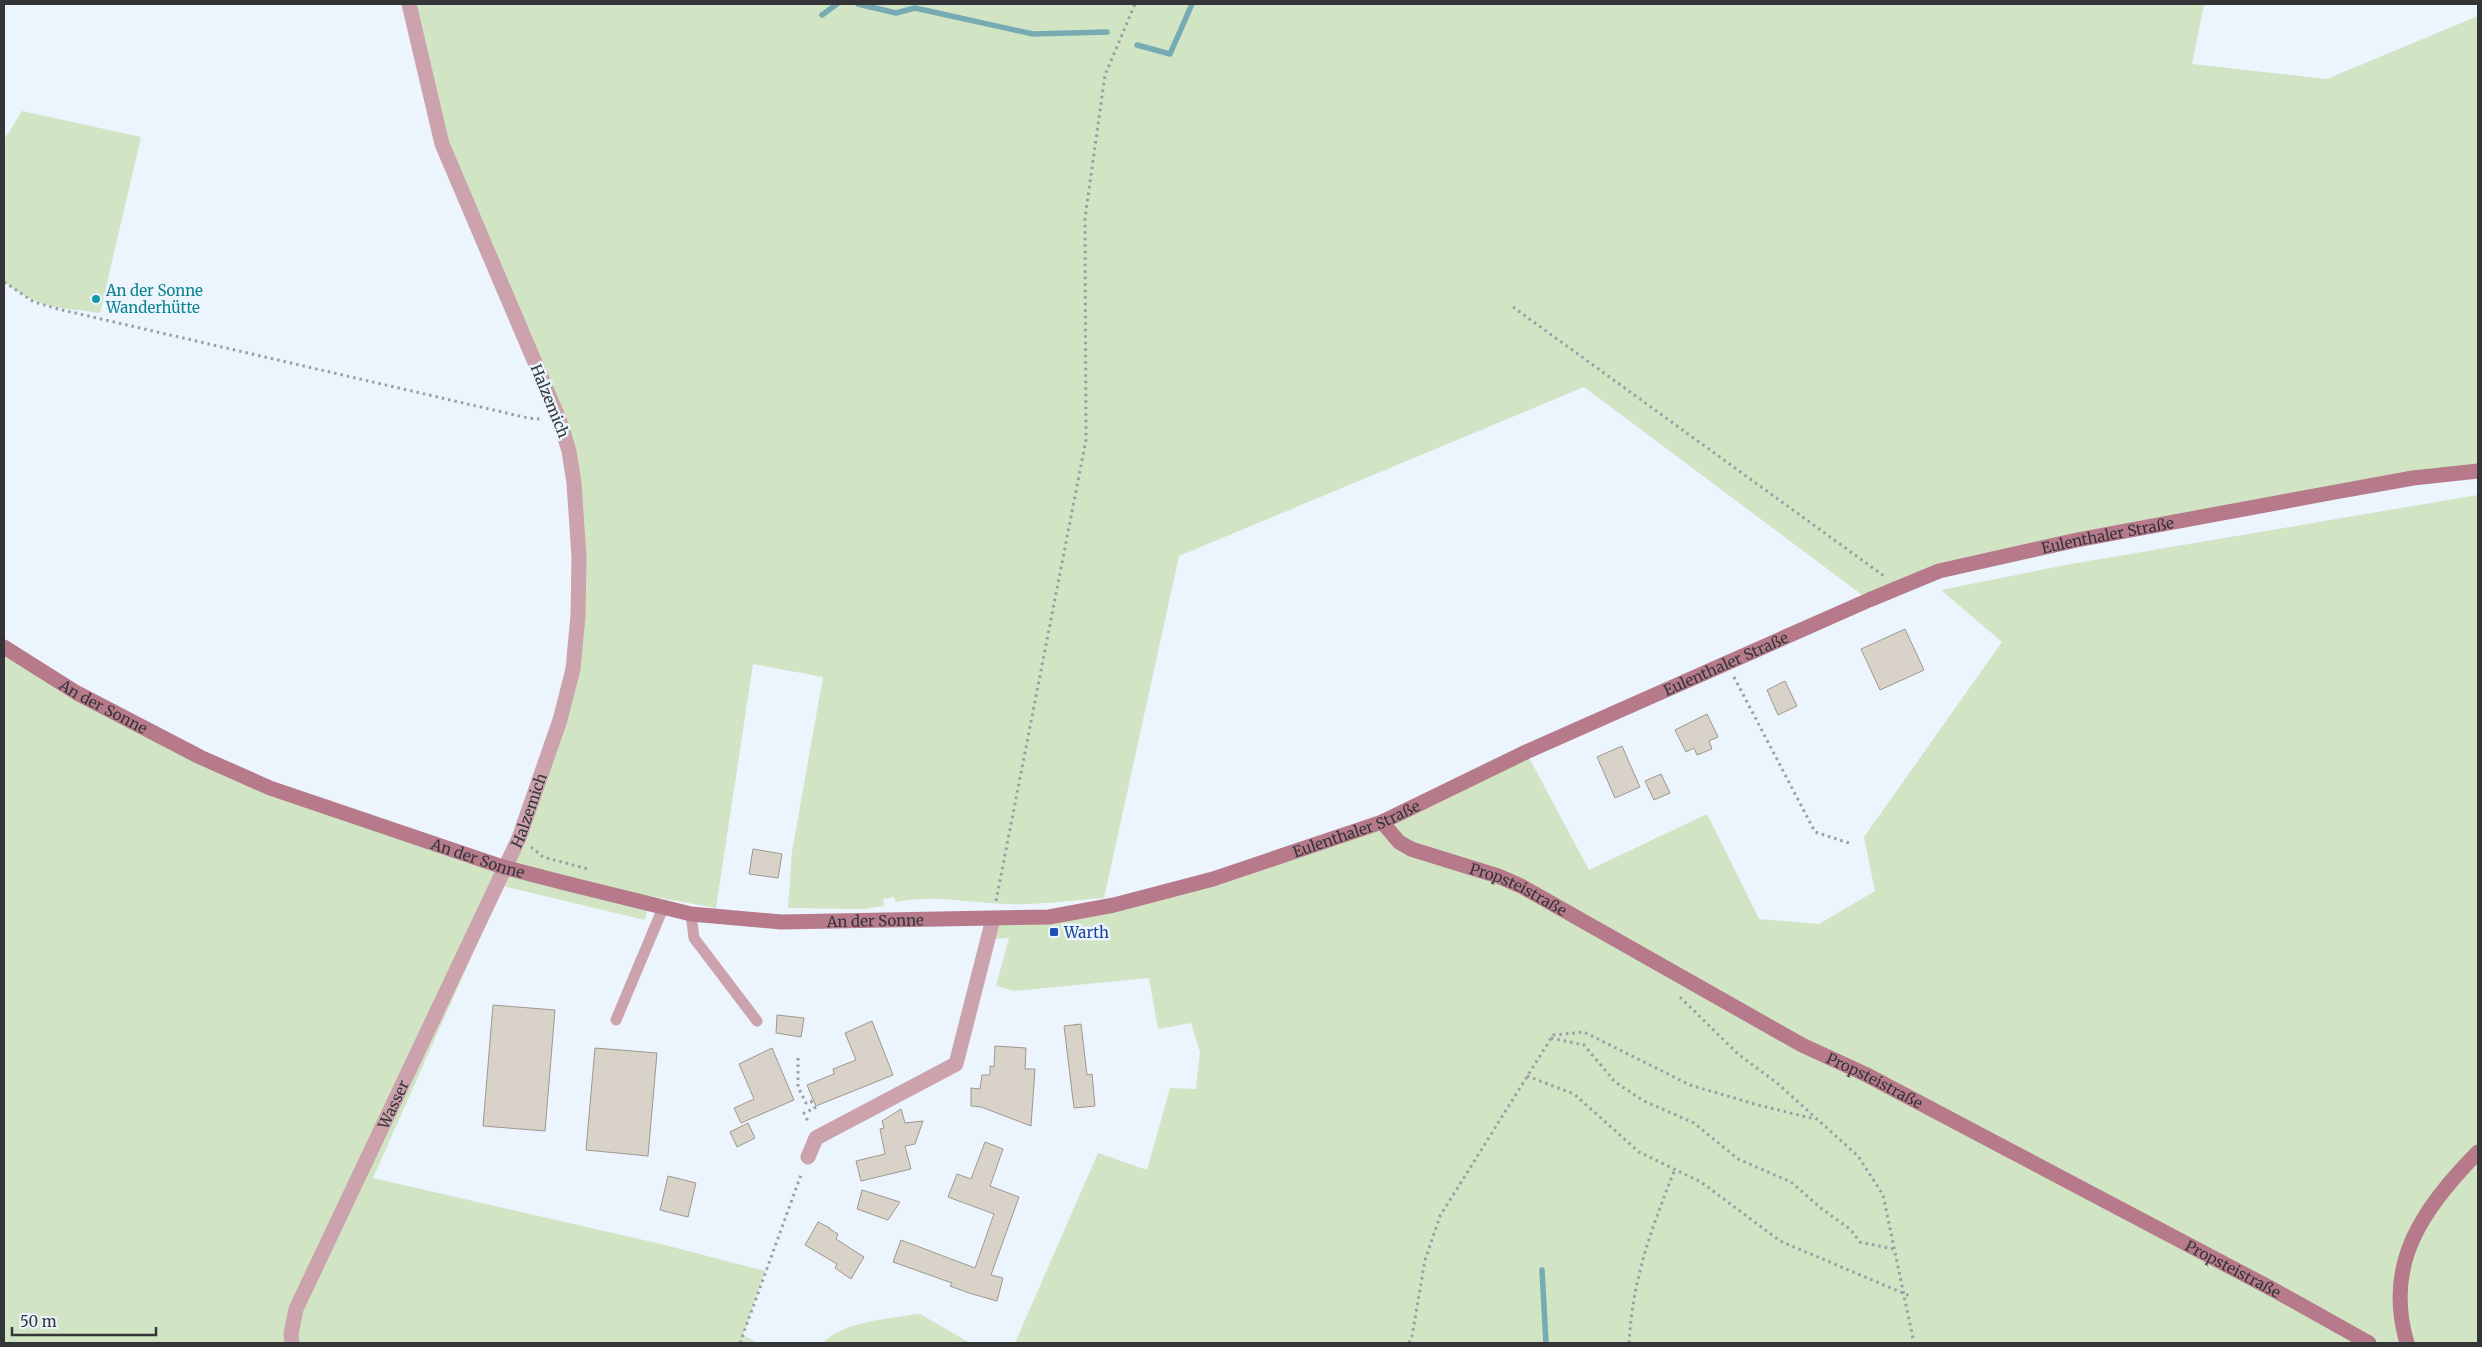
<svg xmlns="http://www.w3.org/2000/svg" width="2482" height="1347" font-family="Merriweather,serif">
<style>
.green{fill:#d1e4c4}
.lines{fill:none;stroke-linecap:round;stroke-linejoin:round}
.stream{stroke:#77abb4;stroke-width:5.5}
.building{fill:#d8d2c8;stroke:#9e988f}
.path{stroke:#9a9fa6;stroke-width:3;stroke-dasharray:2.5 4;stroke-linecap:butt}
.lane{stroke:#cca2ad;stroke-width:11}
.street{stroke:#cca2ad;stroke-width:15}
.secondary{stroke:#b67a8b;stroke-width:15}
.culture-dot{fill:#0f9aa8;stroke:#ecf4fd;stroke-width:2}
.transit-dot{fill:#1a4fb4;stroke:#ecf4fd;stroke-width:2}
.labels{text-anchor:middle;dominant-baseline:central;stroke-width:5;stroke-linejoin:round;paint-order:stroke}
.culture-label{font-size:15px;fill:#0d838f;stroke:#ecf4fd;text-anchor:start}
.street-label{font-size:15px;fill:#333539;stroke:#ecf4fd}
.transit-label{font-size:15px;fill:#164399;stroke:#ecf4fd;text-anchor:start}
</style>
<rect width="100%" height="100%" fill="#ecf4fd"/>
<g class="green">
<path d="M409,4H2204L2192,64L2327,79L2478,16V471L1939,571L1869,600L1584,387L1179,556L1104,898C1072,900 1039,905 1007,904C970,903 933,894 896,902L894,897L883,899L884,906L863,909L788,908L792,852L823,677L753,664L716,908L650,896L645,920L503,886L373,1178L661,1244L765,1271L743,1335L758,1343H4V647L200,757L503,867L560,720L578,616L569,451L442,144Z"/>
<path d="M22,111L141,137L100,313C57,307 41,310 4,282V140Z"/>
<path d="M2478,495V1343H1015L1098,1153L1147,1170L1170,1088L1196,1089L1200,1052L1191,1023L1158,1029L1149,978L1014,991L996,986L1009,938L979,940L993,919L1114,905L1382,822L1526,752L1589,870L1707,814L1759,919L1819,924L1875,891L1864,837L2002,642L1941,590L2071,564Z"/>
<path d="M920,1314L970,1343H823C838,1323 895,1317 920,1314Z"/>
</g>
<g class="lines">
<g class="stream">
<path d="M858,4L896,13L915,8L1033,34L1107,32"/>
<path d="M822,15L837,4"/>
<path d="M1137,45L1170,54L1192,4"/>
<path d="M1542,1270L1546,1343"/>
</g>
</g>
<g class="building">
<path d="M1905,629L1924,670L1880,690L1861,649Z"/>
<path d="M1785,681L1797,706L1778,715L1767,690Z"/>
<path d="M1707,714L1718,737L1709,741L1712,749L1697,755L1694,748L1686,752L1675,730Z"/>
<path d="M1622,746L1640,787L1615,798L1597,757Z"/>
<path d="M1661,774L1670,793L1654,800L1645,781Z"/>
<path d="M753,849L782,854L778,878L749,874Z"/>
<path d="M493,1005L555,1010L545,1131L483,1126Z"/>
<path d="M777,1015L804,1018L801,1037L776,1033Z"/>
<path d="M872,1021L893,1075L816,1106L807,1085L834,1074L833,1069L856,1060L845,1033Z"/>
<path d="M1081,1024L1087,1075L1092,1074L1095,1106L1074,1108L1064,1026Z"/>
<path d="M995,1046L1026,1048L1025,1069H1035L1031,1126L981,1107L971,1106V1088L980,1089L982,1075H990V1066L994,1067Z"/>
<path d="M595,1048L657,1053L648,1156L586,1150Z"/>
<path d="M772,1048L794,1100L741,1123L734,1108L754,1099L739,1064Z"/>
<path d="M901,1109L905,1123L923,1121L915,1144L905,1146L911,1169L861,1181L856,1161L885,1154L880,1129L884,1128L882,1121Z"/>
<path d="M748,1123L755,1138L737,1147L730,1132Z"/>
<path d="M985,1142L1003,1149L990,1186L1019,1197L991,1275L1003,1278L997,1301L969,1293L950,1286L952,1283L893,1262L901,1240L975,1268L994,1214L948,1197L957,1174L971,1179Z"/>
<path d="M668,1176L696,1183L688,1217L660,1210Z"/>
<path d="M862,1190L900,1202L888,1220L857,1209Z"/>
<path d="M818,1222L830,1228V1229L838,1234L836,1239L864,1257L851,1279L835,1268L837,1264L805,1245Z"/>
</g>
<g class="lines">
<g class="path">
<path d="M4,282L34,302L58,309L528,418L541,419"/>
<path d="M1513,307L1884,576"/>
<path d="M1734,677L1815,832L1852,844"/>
<path d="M531,847L543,857L588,869"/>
<path d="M996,901L1086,440L1085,218L1105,75L1135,4"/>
<path d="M1680,997L1738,1054L1777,1083L1858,1156L1883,1195L1914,1343"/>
<path d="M1551,1038L1584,1045L1615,1082L1644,1101L1694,1123L1738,1159L1791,1182L1822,1209L1850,1229L1860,1242L1893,1249"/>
<path d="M798,1058V1087L806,1103L811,1101L815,1108L804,1113L809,1124"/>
<path d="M1527,1076L1574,1094L1639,1152L1701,1182L1780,1241L1910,1296"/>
<path d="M740,1343L802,1172"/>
<path d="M1409,1343L1412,1336L1425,1260L1440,1216L1553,1035L1584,1032L1690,1085L1758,1105L1815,1119"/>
<path d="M1629,1343C1633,1277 1651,1230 1675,1169"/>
</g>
<g class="lane">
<path d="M691,914L694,938L757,1021"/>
<path d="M616,1020L663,908"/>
</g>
<g class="street">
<path d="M808,1157L816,1138L956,1064L993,919"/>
<path id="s1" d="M292,1343L291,1334L296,1309L519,838L560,720L573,669L578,616L579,557L574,483L569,451L559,419L442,144L409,4"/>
</g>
<g class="secondary">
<path id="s2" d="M4,647L77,693L200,757L270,788L503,867L569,884L691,914L781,922L1049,917L1114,905L1213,879L1382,822L1526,752L1869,600L1939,571L2077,540L2330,493L2413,478L2478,471"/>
<path id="s3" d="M1382,822L1399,842L1411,849L1498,876L1521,886L1802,1045L1865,1074L2274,1290L2369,1343"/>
<path d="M2407,1343C2383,1263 2424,1207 2478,1152"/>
</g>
</g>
<circle class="culture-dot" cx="96" cy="299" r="5"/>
<rect class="transit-dot" x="1049" y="927" width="10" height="10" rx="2.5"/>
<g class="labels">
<g class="culture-label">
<text x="106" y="290">An der Sonne<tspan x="106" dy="17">Wanderhütte</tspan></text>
</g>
<g class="street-label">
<text transform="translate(550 401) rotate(68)">Halzemich</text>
<text stroke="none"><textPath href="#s2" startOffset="2230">Eulenthaler Straße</textPath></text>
<text stroke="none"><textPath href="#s2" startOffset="1825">Eulenthaler Straße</textPath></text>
<text stroke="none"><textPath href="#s2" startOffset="116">An der Sonne</textPath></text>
<text stroke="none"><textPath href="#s1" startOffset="585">Halzemich</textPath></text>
<text stroke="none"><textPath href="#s2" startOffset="1420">Eulenthaler Straße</textPath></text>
<text stroke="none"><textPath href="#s2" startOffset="521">An der Sonne</textPath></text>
<text stroke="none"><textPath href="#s3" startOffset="155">Propsteistraße</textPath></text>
<text stroke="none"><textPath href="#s2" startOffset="926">An der Sonne</textPath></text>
<text stroke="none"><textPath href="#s3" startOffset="560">Propsteistraße</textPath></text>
<text stroke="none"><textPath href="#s1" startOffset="261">Wasser</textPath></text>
<text stroke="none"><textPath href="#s3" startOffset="965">Propsteistraße</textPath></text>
</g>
<g class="transit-label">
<text x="1064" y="932">Warth</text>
</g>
</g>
<rect width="2482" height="1347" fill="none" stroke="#333539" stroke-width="10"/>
<path d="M12 1327v8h144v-8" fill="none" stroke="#333539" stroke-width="2.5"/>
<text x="20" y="1327" font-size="15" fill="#333539" stroke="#ecf4fd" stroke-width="4" paint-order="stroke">50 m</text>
</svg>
